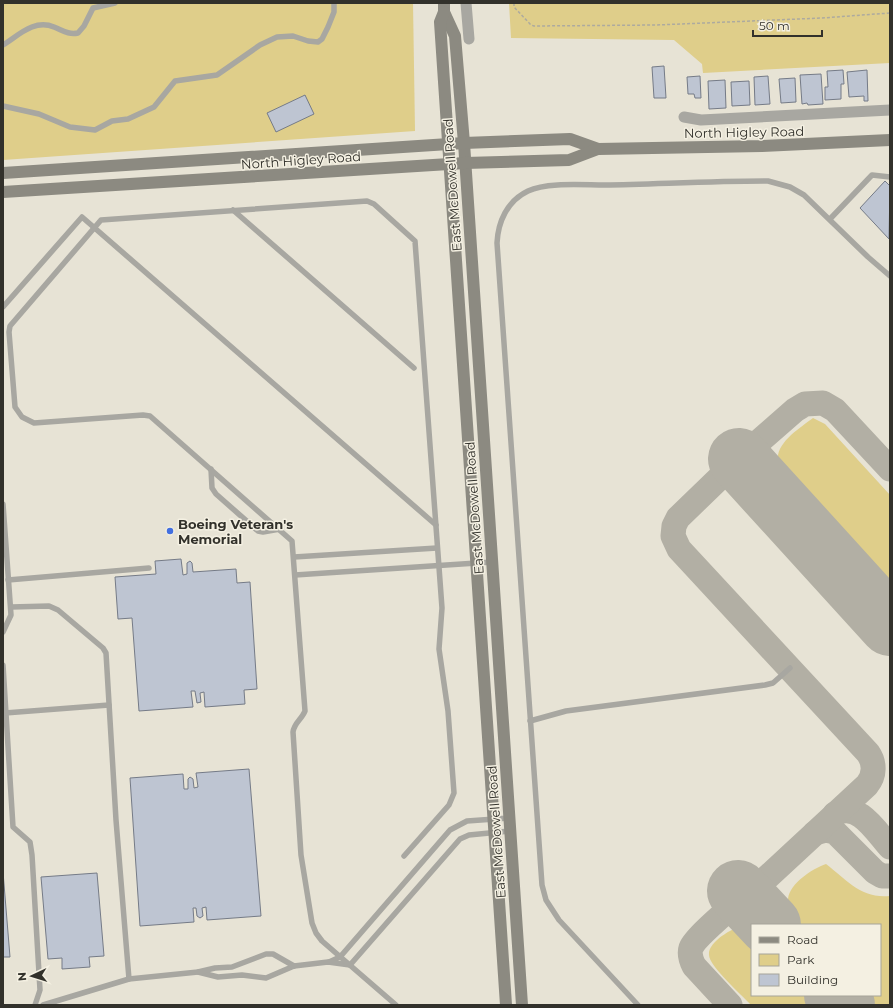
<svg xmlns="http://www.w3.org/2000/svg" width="893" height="1008" font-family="Montserrat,sans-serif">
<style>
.green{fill:#dfce8a}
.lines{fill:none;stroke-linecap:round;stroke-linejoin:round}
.taxiway{stroke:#b2afa4;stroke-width:25}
.runway{stroke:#b2afa4;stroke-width:62}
.building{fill:#bec5d2;stroke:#757b87}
.path{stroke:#adaa9f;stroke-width:1.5;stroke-dasharray:3 2;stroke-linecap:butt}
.lane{stroke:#a8a7a1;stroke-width:5.5}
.street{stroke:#a8a7a1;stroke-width:11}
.secondary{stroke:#8c8a81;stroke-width:12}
.poi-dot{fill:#426fe0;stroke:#f4f0e2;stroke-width:1.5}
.labels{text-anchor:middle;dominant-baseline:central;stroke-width:3;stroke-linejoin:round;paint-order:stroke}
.street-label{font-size:13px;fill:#32312b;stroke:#f4f0e2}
.poi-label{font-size:13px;font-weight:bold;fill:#32312b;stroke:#f4f0e2;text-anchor:start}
</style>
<rect width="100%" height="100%" fill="#e7e3d5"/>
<g class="green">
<path d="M3,3H413L415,131L3,160Z"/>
<path d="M509,3H890V63L703,73L702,64L674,40L511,38Z"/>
<path d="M813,418L825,424L890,495V582L779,464C772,445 800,428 813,418Z"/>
<path d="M826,864C847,880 861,899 890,896V1005H874L865,995H880V925H800C797,919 787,906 788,899C790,883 812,869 826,864Z"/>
<path d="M734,929L743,930L752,938V995H805L814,1005H751C743,996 709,966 709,955C708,944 725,933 734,929Z"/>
</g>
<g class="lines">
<g class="taxiway">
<path d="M835,814C858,800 877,833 890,847"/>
<path d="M815,833L826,830L835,832L875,872L882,876H890"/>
<path d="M745,898L867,785C875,775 875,763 868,753L679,549L673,536L674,526L678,518L739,459L795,410L805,404L823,403L835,410L890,469"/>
<path d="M730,1005L694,966C691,960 689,954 691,948C695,937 733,906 744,896"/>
</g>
<g class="runway">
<path d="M739,459L890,625"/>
<path d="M738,891L770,925"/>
<path d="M835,995L844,1005"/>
</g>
</g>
<g class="building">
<path d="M664,66L666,98H654L652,67Z"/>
<path d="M843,70L844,84H841V99L825,100V87H828L827,71Z"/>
<path d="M867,70L868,101H864V96L849,97L847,72Z"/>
<path d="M821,74L823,104L808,105L807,103L802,104L800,75Z"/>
<path d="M700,76L701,98H695L694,94H688L687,77Z"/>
<path d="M768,76L770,104L755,105L754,77Z"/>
<path d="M795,78L796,102L781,103L779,79Z"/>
<path d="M725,80L726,108L709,109L708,81Z"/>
<path d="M749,81L750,105L732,106L731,82Z"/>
<path d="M305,95L314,114L276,132L267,113Z"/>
<path d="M885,181L890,186L889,239L860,208Z"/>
<path d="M181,559L183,575L187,574V563L190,561L192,563L193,572L236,569L237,583L250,582L257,689L244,690L245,704L205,707L204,692L200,693L201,702L197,703L195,691H191L193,707L139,711L132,618L118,619L115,577L156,574L155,561Z"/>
<path d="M249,769L261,916L207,920L206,907L202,908L203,916L200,918L197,916L196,908H193L194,922L140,926L130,778L183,774L184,789H188V779L190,777L193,779L194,788L198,787L196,773Z"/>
<path d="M3,872L10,957H3Z"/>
<path d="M97,873L104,956L89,957L90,967L62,969V958L48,959L41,877Z"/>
</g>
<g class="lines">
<path class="path" d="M514,3V7L531,25L534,26L657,25L822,18L890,13"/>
<g class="lane">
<path d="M3,45C19,35 34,19 54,27C62,30 68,35 78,33L84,26L93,8L115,3"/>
<path d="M3,106L39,114L70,127L95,130L112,121L128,119L154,107L175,81L217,75L260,45L277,37L293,36L308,41L318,42L322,39L328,27L334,12V3"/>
<path d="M233,210L414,368"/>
<path d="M830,219L872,175L890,177"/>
<path d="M3,307L82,217L436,525"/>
<path d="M211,469L212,488L216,494L258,531L263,532L280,529"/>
<path d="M3,504L11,615L3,632"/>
<path d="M294,557L437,548"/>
<path d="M295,575L492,562"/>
<path d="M8,580L149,568"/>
<path d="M11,607L49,606L58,610L103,648L106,653L116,820L129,979"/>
<path d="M3,665L13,827L30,842L32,855L40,990L35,1005"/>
<path d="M5,713L109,705"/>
<path d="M530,721L566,711L765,685L773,683L790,668"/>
<path d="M329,962L340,957L450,830L467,821L509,818"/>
<path d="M198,972L218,977L242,975L266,978L294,966L328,962L350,965L460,839L469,835L510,831"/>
<path d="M43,1005L129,979L198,972L215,968L232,967L266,954H273L294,966"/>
<path d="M396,1005L322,941L316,933L312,923L301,855L293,732C294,723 302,719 305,711L292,541L150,416L143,415L34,423L22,417L15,407L9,332L10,326L101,220L367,201L374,204L415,241L442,608L439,649L448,711L454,793L449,805L404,856"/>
<path d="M638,1005L559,920L546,900L542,885L497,243C498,222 507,201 528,191C547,182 583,185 604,185C658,184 713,181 768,181L790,187L804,195L868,257L890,276"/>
</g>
<g class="street">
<path d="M466,3L469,39"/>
<path d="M684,117L701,120L890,110"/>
</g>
<g class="secondary">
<path d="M444,3V12L455,36L464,143L522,1005"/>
<path d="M444,12L440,22L506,1005"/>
<path d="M3,173L464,143L570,139L598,149"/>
<path d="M3,192L465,163L569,160L598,149L762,146L890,140"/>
</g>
</g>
<circle class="poi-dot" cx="170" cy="531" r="4"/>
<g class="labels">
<g class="street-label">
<text transform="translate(744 132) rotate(-1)">North Higley Road</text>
<text transform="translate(301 160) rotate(-4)">North Higley Road</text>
<text transform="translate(452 185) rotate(-94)">East McDowell Road</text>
<text transform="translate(474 508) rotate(-94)">East McDowell Road</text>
<text transform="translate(496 832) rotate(-94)">East McDowell Road</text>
</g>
<g class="poi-label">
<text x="178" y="524">Boeing Veteran's<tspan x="178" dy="15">Memorial</tspan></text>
</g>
</g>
<rect width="893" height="1008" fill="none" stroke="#32312b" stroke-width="8"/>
<rect x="751" y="924" width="130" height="72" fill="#f4f0e2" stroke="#a6a499"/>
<rect x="759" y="937" width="20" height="6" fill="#8c8a81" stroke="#a6a499"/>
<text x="787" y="944" font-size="12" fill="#32312b">Road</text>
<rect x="759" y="954" width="20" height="12" fill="#dfce8a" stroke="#a6a499"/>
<text x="787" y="964" font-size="12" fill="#32312b">Park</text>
<rect x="759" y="974" width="20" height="12" fill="#bec5d2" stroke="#a6a499"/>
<text x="787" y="984" font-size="12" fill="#32312b">Building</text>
<g transform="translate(32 976) rotate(266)" stroke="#f4f0e2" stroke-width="3" paint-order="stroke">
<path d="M0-3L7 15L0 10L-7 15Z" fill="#32312b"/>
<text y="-6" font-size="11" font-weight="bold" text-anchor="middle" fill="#32312b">N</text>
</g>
<path d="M753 30v6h69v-6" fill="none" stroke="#32312b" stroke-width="2"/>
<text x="759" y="30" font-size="12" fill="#32312b" stroke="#f4f0e2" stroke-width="3" paint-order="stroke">50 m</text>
</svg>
